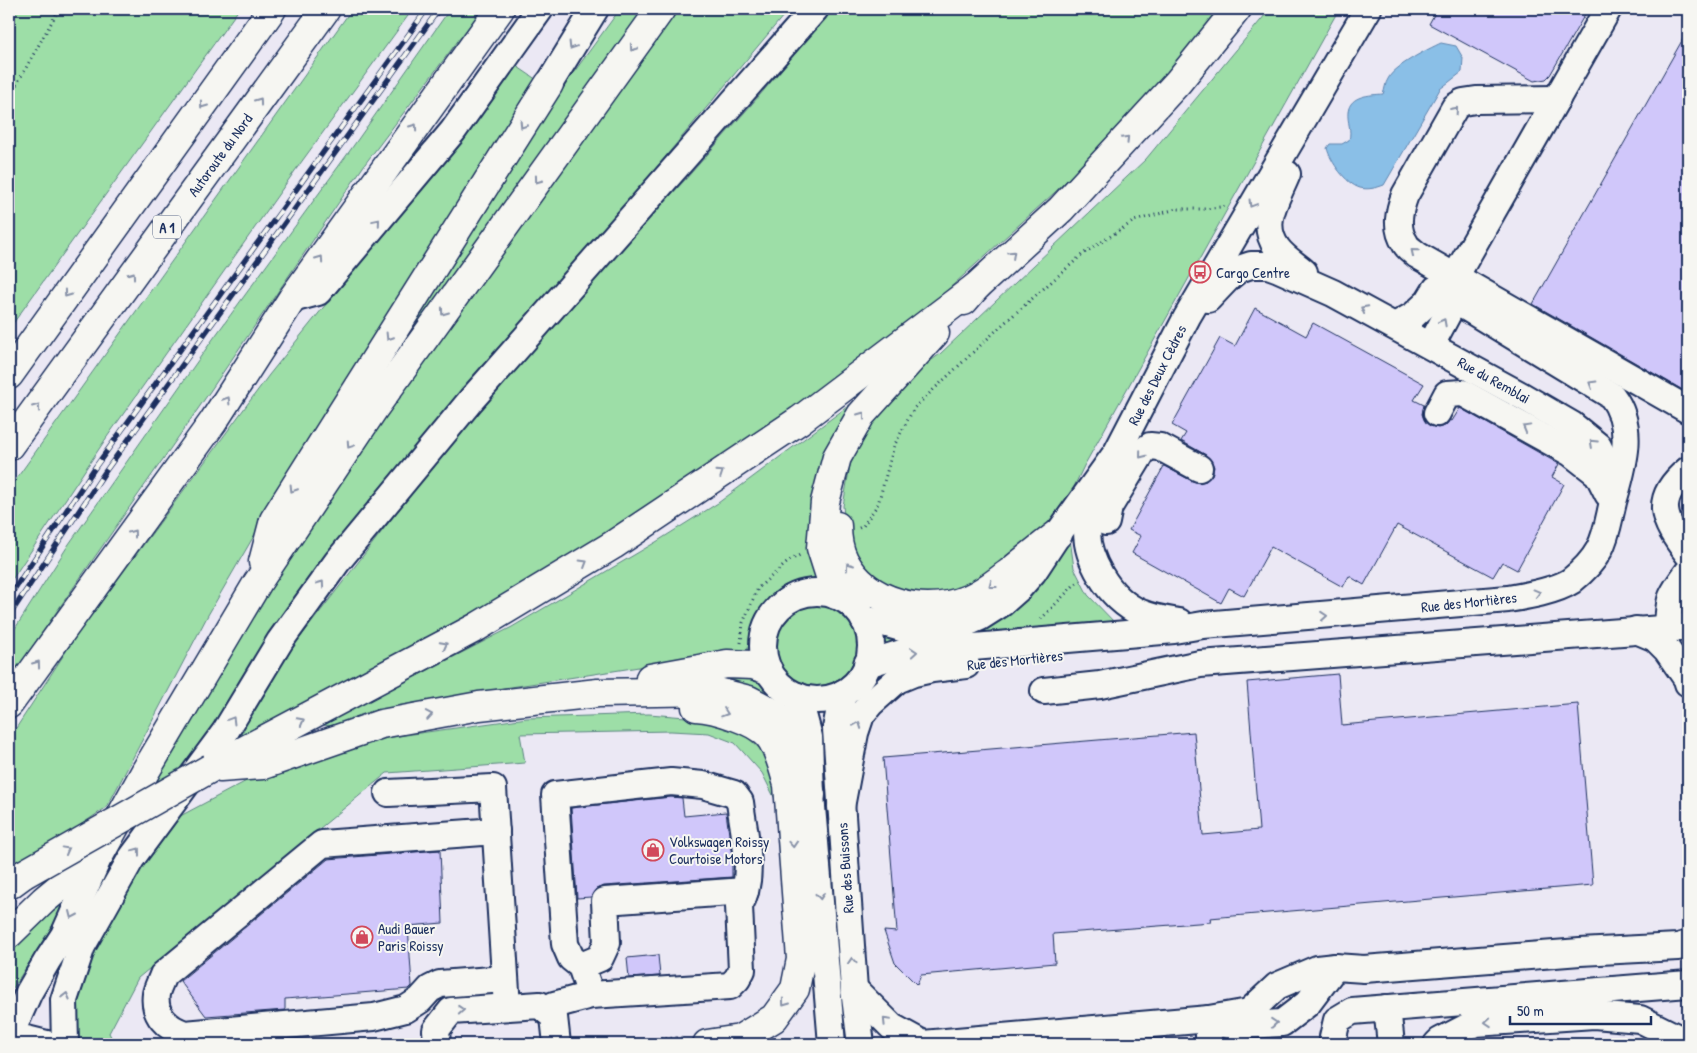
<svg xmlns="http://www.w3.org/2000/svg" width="1697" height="1053" font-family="'Patrick Hand',sans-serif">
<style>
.built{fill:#ebe8f4}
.green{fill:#9ddea7;stroke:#5c8682}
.water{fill:#8abfe7;stroke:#5e85b0}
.building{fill:#d0c7fa;stroke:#1b2f5e}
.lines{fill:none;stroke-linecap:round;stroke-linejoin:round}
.minor-casing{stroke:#1b2f5e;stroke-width:30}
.major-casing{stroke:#1b2f5e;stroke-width:31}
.highway-casing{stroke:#1b2f5e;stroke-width:31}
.path{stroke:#1b2f5e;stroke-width:3;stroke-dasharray:1 4;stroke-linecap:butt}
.minor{stroke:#f6f6f2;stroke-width:26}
.major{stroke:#f6f6f2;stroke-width:28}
.highway{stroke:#f6f6f2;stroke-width:28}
.rail-casing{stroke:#1b2f5e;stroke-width:5.5}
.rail{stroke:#f6f6f2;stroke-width:4;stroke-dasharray:11;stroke-linecap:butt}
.major-bridge-casing{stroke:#1b2f5e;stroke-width:31;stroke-linecap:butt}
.major-bridge{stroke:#f6f6f2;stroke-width:28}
.oneway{stroke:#8892a8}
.labels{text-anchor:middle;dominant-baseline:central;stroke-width:4;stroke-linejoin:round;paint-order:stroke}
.shield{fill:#f6f6f2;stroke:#5d6b8a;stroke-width:1}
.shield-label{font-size:14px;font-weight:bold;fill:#1b2f5e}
.street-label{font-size:15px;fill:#1b2f5e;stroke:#f6f6f2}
.poi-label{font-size:15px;fill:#1b2f5e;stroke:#f6f6f2;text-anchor:start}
</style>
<rect width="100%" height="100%" fill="#f6f6f2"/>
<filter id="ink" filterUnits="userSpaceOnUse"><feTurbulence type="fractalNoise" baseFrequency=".02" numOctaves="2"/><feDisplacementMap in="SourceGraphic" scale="10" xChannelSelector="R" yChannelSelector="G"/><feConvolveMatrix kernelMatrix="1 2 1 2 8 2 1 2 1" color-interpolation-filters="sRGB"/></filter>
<g filter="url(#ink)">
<rect class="built" x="9" y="9" width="1679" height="1035"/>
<g class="green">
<path d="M9,9H239L9,329Z"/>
<path d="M352,9H413L297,168L107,437L9,584V489Z"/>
<path d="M450,9H482L365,164L200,406L9,680V638L69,544L213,339L349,152Z"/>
<path d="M620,9H645L285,516L558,94Z"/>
<path d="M677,9H789L455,408L191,763L145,789L290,553L372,429L622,80Z"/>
<path d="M833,9H1220L1130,117L1054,193L920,315L676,495L375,671L237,739L276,669L446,448L561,312L684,181L759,96Z"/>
<path d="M1270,9H1339L1084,466L1070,495L1047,527L987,579L929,599L878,586L847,541L843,506L850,465L870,425L917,371L940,354L1146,159Z"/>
<path d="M512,63L540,82L255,534L208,615L107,807L9,873V739L76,636L269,375L397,216Z"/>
<path d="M863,395L821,578L793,582L771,598L752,629L747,652L690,659L466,694L334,726L321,725L512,627L656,542L718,503Z"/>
<path d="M1070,539L1074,568L1088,595L1117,625L882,650V634Z"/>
<circle cx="816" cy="645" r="41"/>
<path d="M729,670L759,681L794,712L682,679Z"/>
<path d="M649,714L710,719L741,731L761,750L775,769L777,803L762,773L735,743L709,733L671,731L520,734L525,763L387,773L138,978L109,1033L115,1044H82L76,1033L73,1010L89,940L167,823L254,777L363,741L527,718Z"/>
<path d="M76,885L47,935L9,994V947Z"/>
</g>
<path class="water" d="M1441,43L1456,46L1463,58L1462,72L1440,89L1384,185C1376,188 1368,190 1360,188C1346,184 1330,161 1327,148L1330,144H1342L1349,140C1352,130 1347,122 1348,112C1350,95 1370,95 1383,94C1385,90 1385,83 1388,79C1394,66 1428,49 1441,43Z"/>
<g class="building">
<path d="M1437,9H1588L1550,75L1546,79L1534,81L1429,24Z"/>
<path d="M1688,30V393L1533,304Z"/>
<path d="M1255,308L1306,336L1313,323L1424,384L1414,400L1424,405L1422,414L1425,421L1430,426L1438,428L1445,426L1450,420L1452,421L1460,408L1559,464L1552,477L1564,484L1517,570L1502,562L1493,577L1397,525L1364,585L1349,576L1343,587L1271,547L1244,596L1229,588L1221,603L1132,553L1141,536L1129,530L1164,466L1192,481L1199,483L1206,481L1212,475L1214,467L1211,460L1206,455L1181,441L1186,433L1172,425L1220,338L1235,346Z"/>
<path d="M1338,674L1342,725L1578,704L1593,885L1210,918L1211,922L1053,934L1055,963L921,975L917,985L895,963L884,931L897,932L883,758L1194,732L1203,835L1259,830L1247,682Z"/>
<path d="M671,797L682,798L684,816L726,812L732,857V877L604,886L596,889L591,897L577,898L571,808Z"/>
<path d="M440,850L443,923L408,926L412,986L409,989L285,999V1010L206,1016L180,981L328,859Z"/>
<path d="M658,955L660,976L629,978L627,958Z"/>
</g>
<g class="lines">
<g class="minor-casing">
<g id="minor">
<path d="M549,84L595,9"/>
<path d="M1557,99L1476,100L1463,102L1455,107L1405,195C1399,211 1395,228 1405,243C1407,248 1413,251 1417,255L1688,410"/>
<path d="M1287,174C1277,199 1259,223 1277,248C1283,257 1296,265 1304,272"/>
<path d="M292,299L318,292L453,131L540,9"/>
<path d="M1208,299L1228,278L1239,269L1251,265H1268L1279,269L1333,293L1522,396L1572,425L1598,446L1609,469L1612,497"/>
<path d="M1395,326L1414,315L1428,302L1436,289L1451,284L1608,9"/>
<path d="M1431,345L1456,298"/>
<path d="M1437,413L1447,394L1463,393L1571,453L1598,474L1608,494"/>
<path d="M1688,470C1652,499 1663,521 1688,554"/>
<path d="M1101,489C1096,500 1090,510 1088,522C1082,556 1110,600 1141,613C1152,618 1167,620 1179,622"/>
<path d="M1106,522L1109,507L1143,451L1150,446L1160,447L1199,468"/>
<circle cx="817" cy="646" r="54"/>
<path d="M864,620L880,622L905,629L945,628L964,624L980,617L1002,603L1019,588L1033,572L1058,534L1117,452L1187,317L1368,9"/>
<path d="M1668,628C1669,598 1670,596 1688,572"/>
<path d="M1636,630L1655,638L1667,650L1687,679L1688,683"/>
<path d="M867,664L902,653L1174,630L1203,625L1508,599C1526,596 1556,591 1571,581C1581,573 1593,561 1599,550C1607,535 1609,518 1613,502C1623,467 1636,428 1612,396L1464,306L1456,298L1451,284"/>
<path d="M1044,691L1100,685L1200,664L1688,627"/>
<path d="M843,693L836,729L854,989L861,1044"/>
<path d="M798,696L809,737L811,795L832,1044"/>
<path d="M388,793L493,788L507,1007"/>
<path d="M841,807L855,733L861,715L871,703L897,680L914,673L932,669L966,665"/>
<path d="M496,831L322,844L163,975C161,981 157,988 156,994C153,1015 167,1028 185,1034L374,1017L406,1009L420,1000L430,989L440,984L504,979"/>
<path d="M581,966L600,958L607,943L605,901L745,891"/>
<path d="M854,989L892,1027L923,1044L1209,1019L1249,1012L1277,986L1317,969L1335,967L1364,969L1580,952L1678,947L1688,944"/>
<path d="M1387,1008L1391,1044"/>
<path d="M547,1011L554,1005L591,995L730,986L737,979L742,970L739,906C756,877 744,835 740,802L734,794L703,785L671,782L555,795L565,944L571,958L581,966L591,995"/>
<path d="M9,1037L29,992L47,961L64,935L100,854"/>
<path d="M9,1040L27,1039L47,1044"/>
<path d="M65,1044L64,1000L82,946L131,859L225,732L280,641L337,562L471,400L815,9"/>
<path d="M437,1044L436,1030L451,1011L540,1005L554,1017L557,1044"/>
<path d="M1209,1044V1019L1232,1026L1282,1023L1308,1003L1335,967"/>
<path d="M1334,1044L1333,1037L1337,1020L1352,1011L1688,984"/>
<path d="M1437,1044L1440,1041L1475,1023L1594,1015L1640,1019L1688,1043"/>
</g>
</g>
<g class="major-casing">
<g id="major">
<path d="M964,301L976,287L1061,209L1178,82L1237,9"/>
<path d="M837,526C837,537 839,550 844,560C867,604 924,617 968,599C984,593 996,582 1010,572C1026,559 1042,546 1058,534"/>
<path d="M263,562L274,520L549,84"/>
<path d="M836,595L821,548L825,502L837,457L861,415L935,333"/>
<path d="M650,678L727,664L753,665L768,670"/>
<path d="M696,707C715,708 754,720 768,735C778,746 784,770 788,785L801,959L795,989L774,1018L740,1039L707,1044"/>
<path d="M211,768L477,627L613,545L800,420L976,287"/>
<path d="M220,768L263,765L381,724L479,706L598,693L714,691L749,700L777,715L795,741L811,795"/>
<path d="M9,885L24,874"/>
<path d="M9,934L44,900L100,854L145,772L258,582L375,407L661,9"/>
</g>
</g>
<g class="highway-casing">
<g id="highway">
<path d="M9,375L272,9"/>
<path d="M9,446L326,9"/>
<path d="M9,704L213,422L292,299L500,9"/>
</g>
</g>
<g class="path">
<path d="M9,98L59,9"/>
<path d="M859,528L863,526L878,504L894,446L914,408L1001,326L1083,254L1134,221L1176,209H1205L1228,206"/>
<path d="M1041,619L1075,584L1080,582"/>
<path d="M741,643L743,623L758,588L789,561L800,555"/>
<path d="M606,1044L685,1037"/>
</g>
<use href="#minor" class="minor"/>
<use href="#major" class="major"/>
<use href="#highway" class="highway"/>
<g class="rail-casing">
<g id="rail">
<path d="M9,597L96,466L427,9"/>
<path d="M9,616L105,472L439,9"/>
</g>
</g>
<use href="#rail" class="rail"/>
<g class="major-bridge-casing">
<path id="major-bridge" d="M24,874L211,768"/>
</g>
<use href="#major-bridge" class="major-bridge"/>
</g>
<defs><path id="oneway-chevron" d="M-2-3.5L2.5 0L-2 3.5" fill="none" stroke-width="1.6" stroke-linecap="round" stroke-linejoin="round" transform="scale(1.25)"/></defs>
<g class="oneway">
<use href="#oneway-chevron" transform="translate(572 46) rotate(122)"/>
<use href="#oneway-chevron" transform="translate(633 48) rotate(126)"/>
<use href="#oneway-chevron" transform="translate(259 101) rotate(-54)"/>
<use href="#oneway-chevron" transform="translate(203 105) rotate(126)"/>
<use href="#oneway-chevron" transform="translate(1455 110) rotate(-49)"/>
<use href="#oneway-chevron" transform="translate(523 125) rotate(122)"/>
<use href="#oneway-chevron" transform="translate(414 127) rotate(-55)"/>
<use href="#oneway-chevron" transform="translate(1126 139) rotate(-47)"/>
<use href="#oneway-chevron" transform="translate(538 180) rotate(126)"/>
<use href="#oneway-chevron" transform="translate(1252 204) rotate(121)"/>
<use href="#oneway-chevron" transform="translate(377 222) rotate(-50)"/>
<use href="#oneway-chevron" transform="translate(1414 252) rotate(-141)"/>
<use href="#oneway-chevron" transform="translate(1012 254) rotate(-43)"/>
<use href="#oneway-chevron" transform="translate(320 259) rotate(-55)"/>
<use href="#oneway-chevron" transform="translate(132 275) rotate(-54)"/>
<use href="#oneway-chevron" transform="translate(67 294) rotate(126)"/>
<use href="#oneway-chevron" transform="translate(1364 309) rotate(-152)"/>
<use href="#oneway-chevron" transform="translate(444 312) rotate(126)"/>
<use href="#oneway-chevron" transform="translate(1443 322) rotate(-62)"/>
<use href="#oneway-chevron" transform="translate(389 337) rotate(122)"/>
<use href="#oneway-chevron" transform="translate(1592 384) rotate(-149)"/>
<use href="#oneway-chevron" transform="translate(227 400) rotate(-58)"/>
<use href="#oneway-chevron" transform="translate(37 407) rotate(-54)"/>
<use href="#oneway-chevron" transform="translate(862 415) rotate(-54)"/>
<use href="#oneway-chevron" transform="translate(1526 428) rotate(-151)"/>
<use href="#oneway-chevron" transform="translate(1593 443) rotate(-137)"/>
<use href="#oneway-chevron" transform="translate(350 445) rotate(124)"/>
<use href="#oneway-chevron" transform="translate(1142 455) rotate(129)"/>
<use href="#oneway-chevron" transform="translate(720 473) rotate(-34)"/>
<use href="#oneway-chevron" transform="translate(293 489) rotate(122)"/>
<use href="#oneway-chevron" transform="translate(133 533) rotate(-54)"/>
<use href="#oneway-chevron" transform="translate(584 563) rotate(-31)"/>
<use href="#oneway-chevron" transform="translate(849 566) rotate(-125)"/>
<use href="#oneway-chevron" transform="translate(321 584) rotate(-55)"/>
<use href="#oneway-chevron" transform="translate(992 585) rotate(143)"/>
<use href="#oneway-chevron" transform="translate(1537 593) rotate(-15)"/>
<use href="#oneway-chevron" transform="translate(1324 616) rotate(-5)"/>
<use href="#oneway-chevron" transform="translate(444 645) rotate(-28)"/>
<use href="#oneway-chevron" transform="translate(914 652) rotate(-5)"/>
<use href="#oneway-chevron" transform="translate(37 664) rotate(-54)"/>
<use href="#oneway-chevron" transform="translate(725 713) rotate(19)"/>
<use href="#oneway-chevron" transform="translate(429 715) rotate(-10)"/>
<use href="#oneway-chevron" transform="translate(232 720) rotate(-59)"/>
<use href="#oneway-chevron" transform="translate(301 721) rotate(-28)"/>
<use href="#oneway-chevron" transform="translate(858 725) rotate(-69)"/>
<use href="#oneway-chevron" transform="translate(793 844) rotate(86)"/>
<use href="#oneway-chevron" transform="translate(66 850) rotate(-29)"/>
<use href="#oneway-chevron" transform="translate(137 851) rotate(-53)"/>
<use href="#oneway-chevron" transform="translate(820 896) rotate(85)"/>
<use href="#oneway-chevron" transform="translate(73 915) rotate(114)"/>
<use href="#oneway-chevron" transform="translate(852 961) rotate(-94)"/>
<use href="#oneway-chevron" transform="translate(66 996) rotate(-76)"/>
<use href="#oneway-chevron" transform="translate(785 1003) rotate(126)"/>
<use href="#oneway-chevron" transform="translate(461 1010) rotate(-4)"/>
<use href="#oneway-chevron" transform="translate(886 1021) rotate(-134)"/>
<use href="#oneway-chevron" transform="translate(1488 1022) rotate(176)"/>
<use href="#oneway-chevron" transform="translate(1274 1023) rotate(-5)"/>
</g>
</g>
<defs>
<g id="bus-ring" transform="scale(1.125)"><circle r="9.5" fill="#f6f6f2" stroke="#d1495b" stroke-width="1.5"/><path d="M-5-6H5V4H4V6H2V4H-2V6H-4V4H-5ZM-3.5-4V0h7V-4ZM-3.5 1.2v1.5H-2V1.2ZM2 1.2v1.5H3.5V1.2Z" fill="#d1495b"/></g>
<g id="shop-ring" transform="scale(1.125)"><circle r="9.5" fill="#f6f6f2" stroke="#d1495b" stroke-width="1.5"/><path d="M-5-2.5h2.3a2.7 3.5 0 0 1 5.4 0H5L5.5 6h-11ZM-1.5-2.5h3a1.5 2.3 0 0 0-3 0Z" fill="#d1495b"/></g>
</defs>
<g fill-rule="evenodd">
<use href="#bus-ring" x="1200" y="272"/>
<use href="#shop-ring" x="653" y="850"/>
<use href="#shop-ring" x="362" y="937"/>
</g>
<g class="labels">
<rect class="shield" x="153" y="215.5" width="28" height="23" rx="4"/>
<g class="shield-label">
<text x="167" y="227">A 1</text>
</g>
<g class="street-label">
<text transform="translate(220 155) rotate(-54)">Autoroute du Nord</text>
<text transform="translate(1157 375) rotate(-63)">Rue des Deux Cèdres</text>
<text transform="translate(1494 380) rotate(29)">Rue du Remblai</text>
<text transform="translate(1469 602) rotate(-6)">Rue des Mortières</text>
<text transform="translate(1015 660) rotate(-6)">Rue des Mortières</text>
<text transform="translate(845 868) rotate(-94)">Rue des Buissons</text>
</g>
<g class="poi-label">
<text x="1216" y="272">Cargo Centre</text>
<text x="669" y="841">Volkswagen Roissy<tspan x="669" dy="17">Courtoise Motors</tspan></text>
<text x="378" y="928">Audi Bauer<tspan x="378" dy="17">Paris Roissy</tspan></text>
</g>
</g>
<rect width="1697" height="1053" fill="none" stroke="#f6f6f2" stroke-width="30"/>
<rect x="15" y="15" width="1667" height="1023" fill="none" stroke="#1b2f5e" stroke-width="2" filter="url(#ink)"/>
<path d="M1510 1016v8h141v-8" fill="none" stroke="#1b2f5e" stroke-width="2.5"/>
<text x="1517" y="1016" font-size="15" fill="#1b2f5e" stroke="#f6f6f2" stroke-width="4" paint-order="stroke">50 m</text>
</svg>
